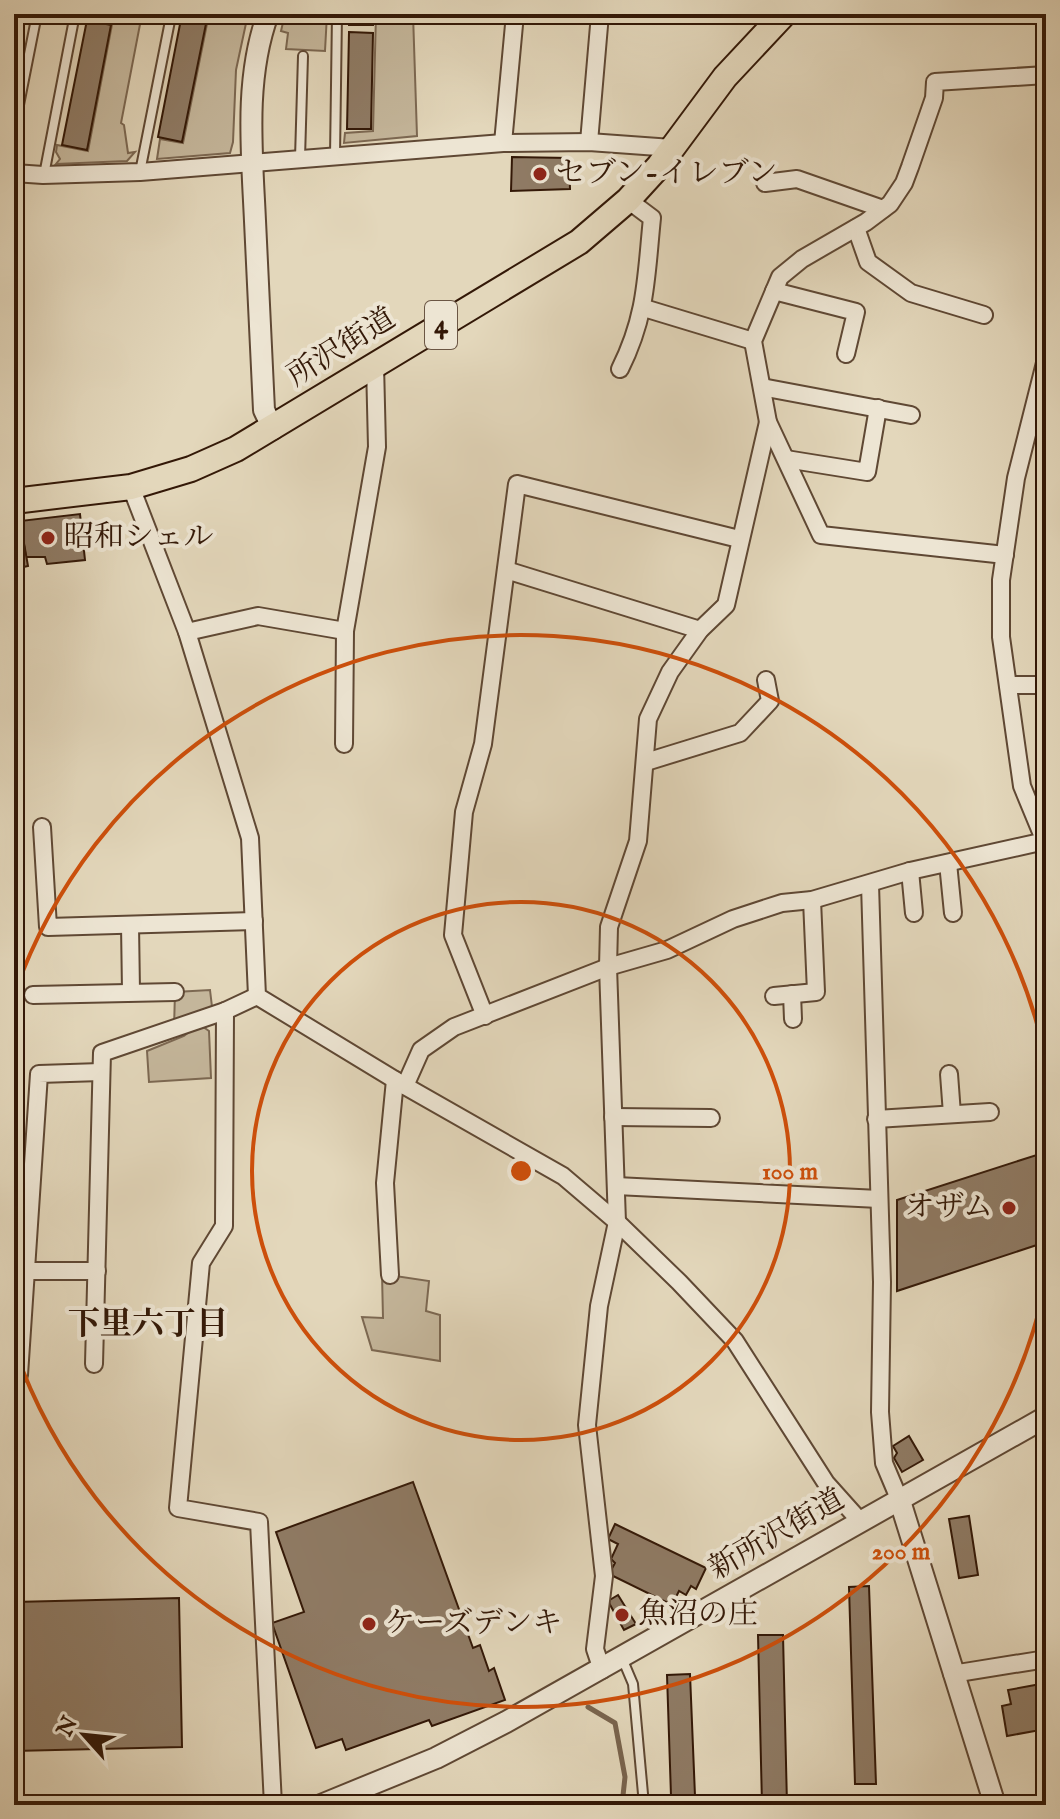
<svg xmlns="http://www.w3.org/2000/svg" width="1060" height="1819" font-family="'IM FELL English','Noto Serif JP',serif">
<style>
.green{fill:#c5b79c;stroke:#7c6852;stroke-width:2}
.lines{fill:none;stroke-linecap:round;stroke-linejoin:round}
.stream{stroke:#79644e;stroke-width:5}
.building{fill:#8f7b65;stroke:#331807;stroke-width:2}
.service-casing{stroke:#5f4834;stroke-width:12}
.minor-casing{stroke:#5f4834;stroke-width:20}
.tertiary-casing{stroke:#5f4834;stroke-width:24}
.primary-casing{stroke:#331807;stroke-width:28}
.service{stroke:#ede5d3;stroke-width:8}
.minor{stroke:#ede5d3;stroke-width:16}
.tertiary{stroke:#ede5d3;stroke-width:20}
.primary{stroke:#e3d7bb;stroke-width:24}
.ring{fill:none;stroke:#cd4f0b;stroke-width:4}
.poi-dot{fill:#8f2418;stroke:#ede5d3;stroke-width:3}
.labels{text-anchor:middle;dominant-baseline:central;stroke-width:8;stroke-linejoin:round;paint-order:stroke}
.shield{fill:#ede5d3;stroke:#6b5644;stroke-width:2}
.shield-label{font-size:28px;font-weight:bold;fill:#331807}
.poi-label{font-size:30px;fill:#331807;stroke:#ede5d3;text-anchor:start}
.street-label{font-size:30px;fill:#331807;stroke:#ede5d3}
.neighbourhood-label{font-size:32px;font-weight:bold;fill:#331807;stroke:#ede5d3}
.centre{fill:#cd4f0b;stroke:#ede5d3;stroke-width:4}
.ring-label{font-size:24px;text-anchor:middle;font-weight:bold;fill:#cd4f0b;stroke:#ede5d3;stroke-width:8;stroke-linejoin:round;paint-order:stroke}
</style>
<rect width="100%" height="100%" fill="#e3d7bb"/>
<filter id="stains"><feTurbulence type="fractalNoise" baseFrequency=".0025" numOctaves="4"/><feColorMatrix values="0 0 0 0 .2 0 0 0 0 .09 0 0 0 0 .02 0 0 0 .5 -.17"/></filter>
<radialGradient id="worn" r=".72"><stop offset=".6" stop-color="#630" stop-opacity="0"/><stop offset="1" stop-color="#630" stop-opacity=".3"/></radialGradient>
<g class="green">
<path d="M114,14H142L121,123L124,125L128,153L135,152L127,161L56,164L60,159L56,152L57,145L88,151Z"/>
<path d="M209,14H248L236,70L233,142L230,153L157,159L160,139L183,143Z"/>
<path d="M285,14H327L325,51L286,49L288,33L281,31Z"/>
<path d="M376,14H413L417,136L344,143L345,133L373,131Z"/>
<path d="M210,990L213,1015L174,1028L175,992Z"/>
<path d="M199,1024L209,1031L211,1078L149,1082L147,1051L184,1036Z"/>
<path d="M382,1274L429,1281L426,1311L440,1315V1361L372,1350L362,1317L383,1318Z"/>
</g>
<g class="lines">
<path class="stream" d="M588,1707L615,1723L625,1777L622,1805"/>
</g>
<g class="building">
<path d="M182,14H208L182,142L158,137Z"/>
<rect x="349" y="14" width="24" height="11"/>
<path d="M87,20L111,25L87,150L62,145Z"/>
<path d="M349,32L373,33L371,129H347Z"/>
<path d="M512,157L569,158L570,189L511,191Z"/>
<path d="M80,514L85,560L47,564L45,557H26L20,521Z"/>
<path d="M19,515L28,566L15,569L14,516Z"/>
<path d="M1046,1152V1242L897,1291V1200Z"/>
<path d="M909,1436L923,1460L902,1472L894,1458L897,1453L893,1446Z"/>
<path d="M1046,1479V1535L1037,1481Z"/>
<path d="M413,1482L473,1648L480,1645L489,1671L494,1668L505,1700L432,1726L429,1720L346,1750L342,1739L316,1748L272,1623L304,1612L276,1532Z"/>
<path d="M969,1516L978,1575L959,1578L949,1519Z"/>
<path d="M615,1524L706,1568L696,1589L691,1586L686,1595L679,1591L672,1605L609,1574L615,1563L611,1559L618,1544L608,1539Z"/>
<path d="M869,1586L876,1784H855L849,1587Z"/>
<path d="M618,1595L636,1624L624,1630L608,1601Z"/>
<path d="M179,1598L182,1747L14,1751V1602Z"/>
<path d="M758,1635H783L787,1805H762Z"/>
<path d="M690,1674L695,1796H671L667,1675Z"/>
<path d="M1046,1683V1729L1007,1736L1002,1706L1011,1704L1008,1690Z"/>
</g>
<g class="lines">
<g class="service-casing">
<g id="service">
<path d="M14,130L37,14"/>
<path d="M335,156L337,14"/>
<path d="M300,158L303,56"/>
<path d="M140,172L170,21"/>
<path d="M44,175L75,14"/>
<path d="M622,1658L633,1684L644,1805"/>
</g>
</g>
<g class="minor-casing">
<g id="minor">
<path d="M589,142L600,14"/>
<path d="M503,143L515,14"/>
<path d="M14,173L43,175L140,172L503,143L589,142L672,148"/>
<path d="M765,183L797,179L883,209"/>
<path d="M856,228L868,262L911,293L984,315"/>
<path d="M774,291L856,312L846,354"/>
<path d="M644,308L753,341"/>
<path d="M1046,359L1016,478L1001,580V637L1022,786L1046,844"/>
<path d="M620,369C647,315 646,276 652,218L628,200"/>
<path d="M762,387L911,415"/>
<path d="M786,459L867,472L878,408"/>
<path d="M131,487L187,632L250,838L257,996L405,1086L563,1176L617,1222L679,1282L735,1341L826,1483L860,1521"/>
<path d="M1005,555L821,535L768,422L753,341L780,277L802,259L866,222L890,204L904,183L910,167L934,98L935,82L1046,75"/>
<path d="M506,570L700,630"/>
<path d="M187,632L258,616L345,631"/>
<path d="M1008,685H1046"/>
<path d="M344,744L345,631L377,447L375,364"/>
<path d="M646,762L740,733L770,701L766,680"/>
<path d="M42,827L48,927L254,921"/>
<path d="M948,863L953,913"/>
<path d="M910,871L914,913"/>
<path d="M870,884L882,1282L880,1412L884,1463L900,1501"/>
<path d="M130,925L131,991"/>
<path d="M792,994L793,1019"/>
<path d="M33,995L175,992"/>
<path d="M774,996L816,992L812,900"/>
<path d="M225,1011L224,1226L201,1263L178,1508L259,1522L273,1805"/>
<path d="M485,1016L453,935L464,812L483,744L517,484L739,539"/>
<path d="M949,1074L952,1114"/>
<path d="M405,1086L421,1050L454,1027L608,967L667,950L733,919L782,903L812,900L910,871L1045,841"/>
<path d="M613,1117L711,1118"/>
<path d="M876,1119L990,1112"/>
<path d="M616,1186L879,1199"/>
<path d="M14,1271H97"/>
<path d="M390,1275L385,1183L395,1080"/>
<path d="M94,1364L102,1053L225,1011L257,996"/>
<path d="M19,1375L39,1074L101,1072"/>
<path d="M602,1670L595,1649L604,1576L587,1425L599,1306L617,1222L608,967L609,927L638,841L648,719L670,672L700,630L726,605L768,422"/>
<path d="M952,1674L1046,1659"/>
</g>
</g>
<g class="tertiary-casing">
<g id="tertiary">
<path d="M268,14C244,79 252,153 255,221C258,284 261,347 264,410L273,429"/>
<path d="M900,1501L995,1805"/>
<path d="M321,1805L436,1758L506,1722L1046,1417"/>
</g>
</g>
<g class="primary-casing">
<path id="primary" d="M14,501L131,487L191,469L236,449L579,242L628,200L659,166L725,77L784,14"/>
</g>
<use href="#service" class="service"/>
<use href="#minor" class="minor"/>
<use href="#tertiary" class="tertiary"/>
<use href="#primary" class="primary"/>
</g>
<g class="ring">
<circle cx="521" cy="1171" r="269"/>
<path d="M1045 1287A537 537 0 0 1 15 1350M15 992A537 537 0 0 1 1045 1055"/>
</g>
<g class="poi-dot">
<circle cx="540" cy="174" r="8"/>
<circle cx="48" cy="538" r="8"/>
<circle cx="1009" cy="1208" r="8"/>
<circle cx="622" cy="1615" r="8"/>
<circle cx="369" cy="1624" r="8"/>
</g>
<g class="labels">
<rect class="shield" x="425" y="301" width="32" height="48" rx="6"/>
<g class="shield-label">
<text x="441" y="325">4</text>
</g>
<g class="poi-label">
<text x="556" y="174">セブン-イレブン</text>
<text x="64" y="538">昭和シェル</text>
<text x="993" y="1208" text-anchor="end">オザム</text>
<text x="638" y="1615">魚沼の庄</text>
<text x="385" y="1624">ケーズデンキ</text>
</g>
<g class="street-label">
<text transform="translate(342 348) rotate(-32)">所沢街道</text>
<text transform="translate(777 1535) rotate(-30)">新所沢街道</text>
</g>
<g class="neighbourhood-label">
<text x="148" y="1325">下里六丁目</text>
</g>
</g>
<circle cx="521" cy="1171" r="12" class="centre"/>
<g class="ring-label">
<text x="790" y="1179">100 m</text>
<text x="901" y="1559">200 m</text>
</g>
<rect width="1060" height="1819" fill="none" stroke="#e3d7bb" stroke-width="48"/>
<rect x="16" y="16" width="1028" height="1787" fill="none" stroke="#331807" stroke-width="4"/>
<rect x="24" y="24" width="1012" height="1771" fill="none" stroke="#331807" stroke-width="2"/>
<g transform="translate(84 1735) rotate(297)" stroke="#ede5d3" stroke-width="6" paint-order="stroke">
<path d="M0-6L14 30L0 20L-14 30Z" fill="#331807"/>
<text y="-12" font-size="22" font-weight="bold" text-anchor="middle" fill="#331807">N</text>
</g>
<rect width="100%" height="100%" filter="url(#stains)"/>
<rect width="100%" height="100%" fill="url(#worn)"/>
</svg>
